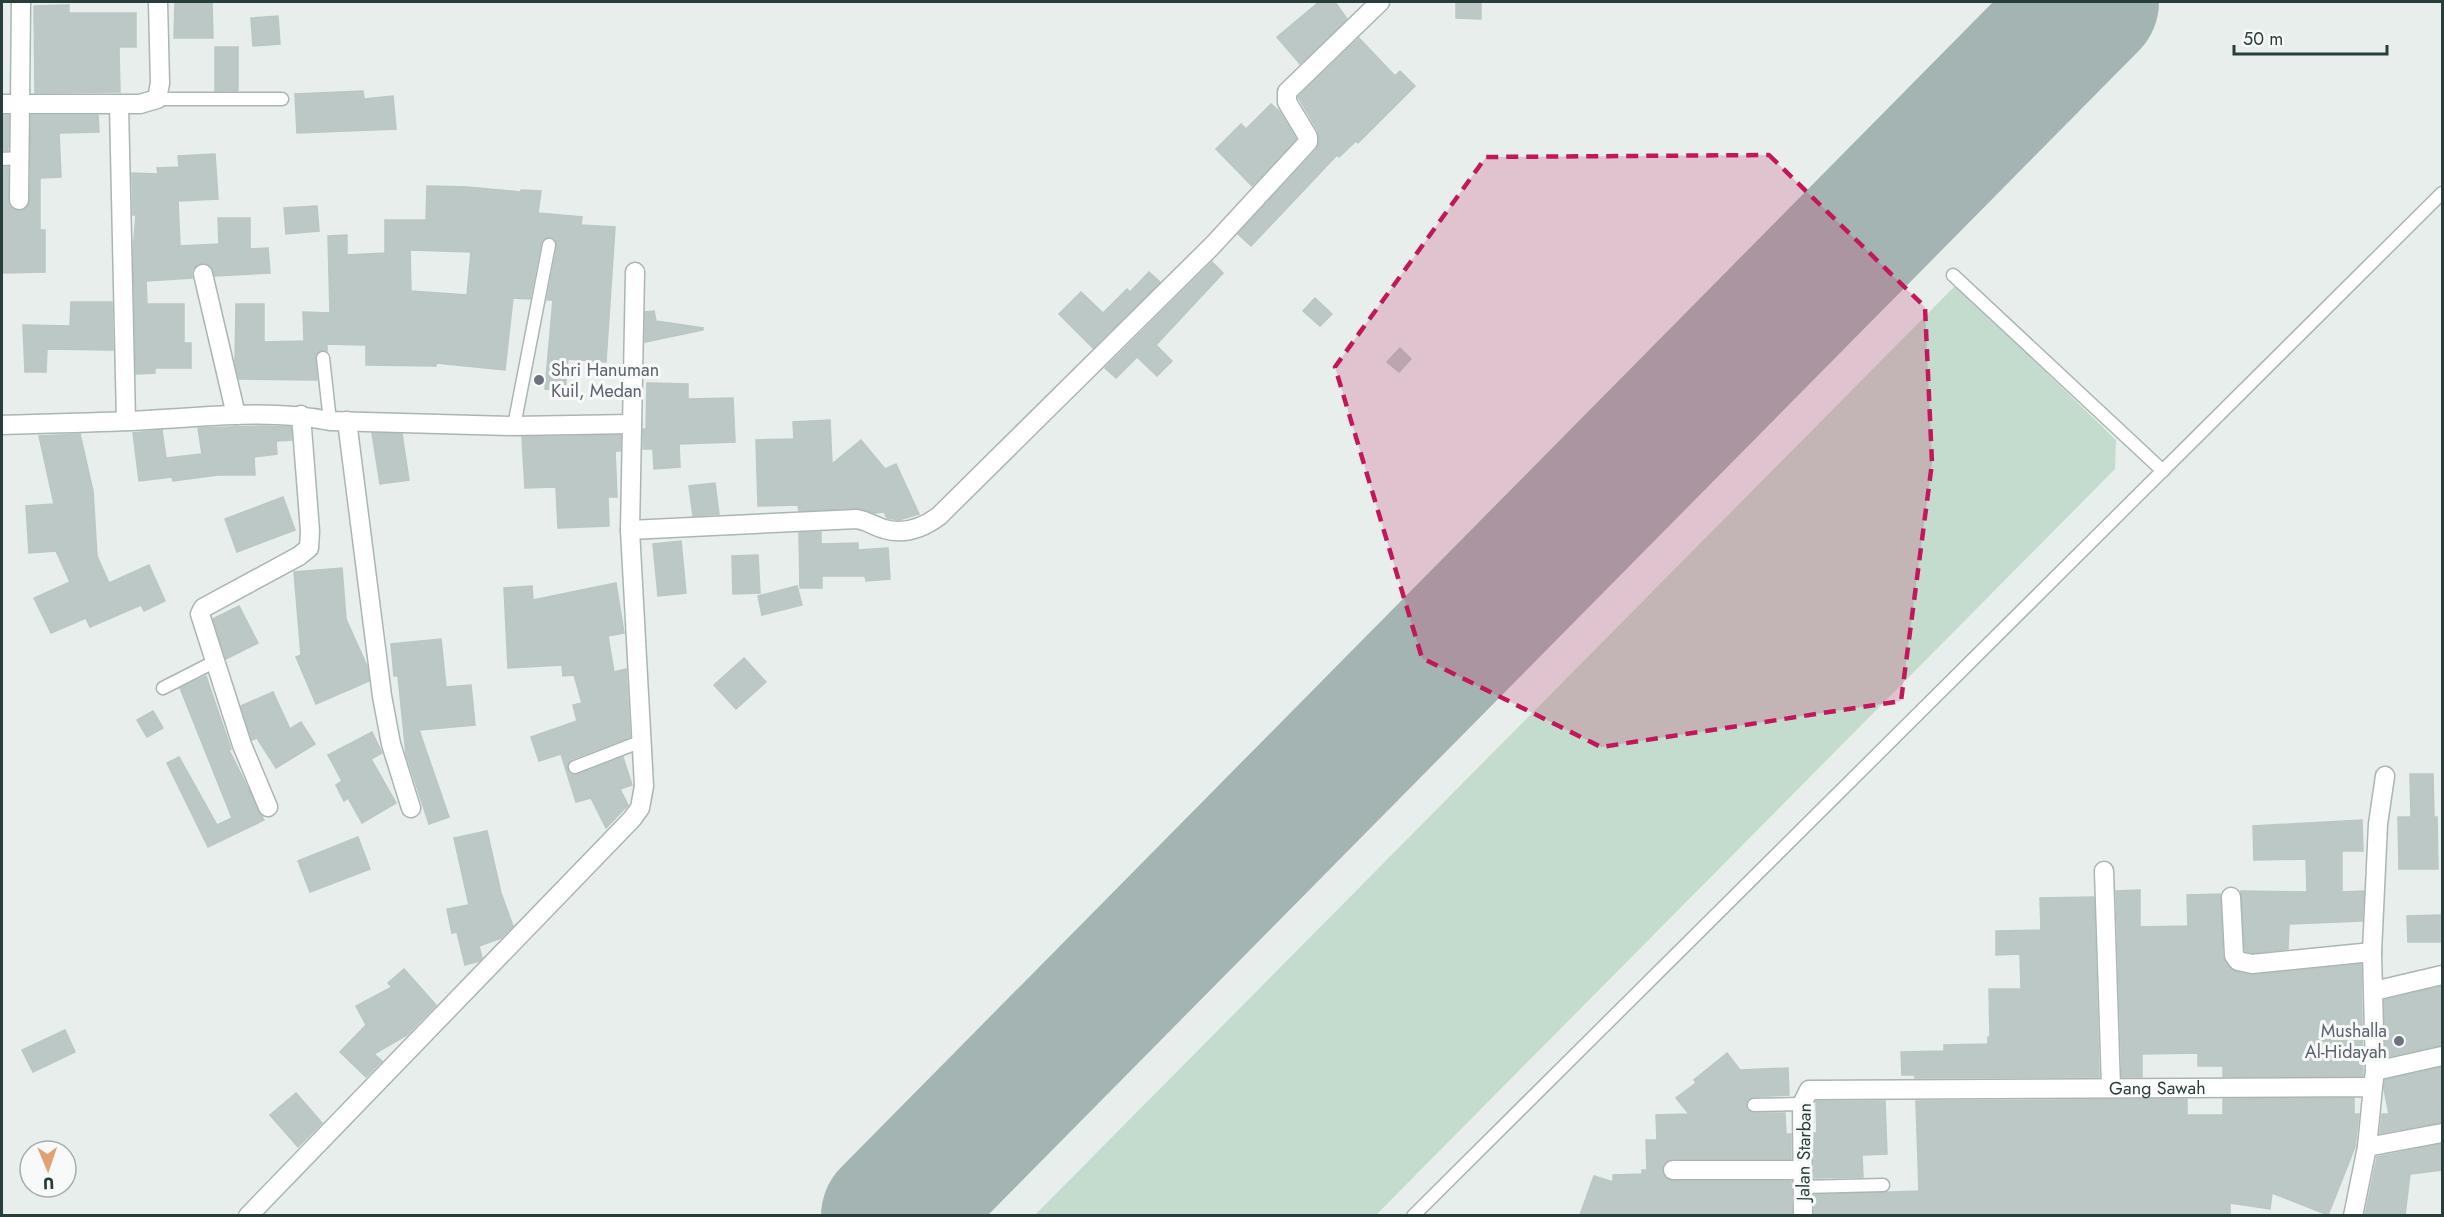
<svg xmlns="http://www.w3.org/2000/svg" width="2444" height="1217" font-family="Jost,sans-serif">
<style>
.green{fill:#c3dcce}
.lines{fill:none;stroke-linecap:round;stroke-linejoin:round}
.runway{stroke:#a4b4b2;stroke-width:138}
.building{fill:#bcc8c5;stroke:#bac7c4;stroke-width:1.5;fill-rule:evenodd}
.service-casing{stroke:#aab6b4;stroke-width:15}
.minor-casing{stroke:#aab6b4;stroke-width:21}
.service{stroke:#fff;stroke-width:12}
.minor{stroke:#fff;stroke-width:18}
.marked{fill:#c2185b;fill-opacity:0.2;stroke:#c2185b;stroke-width:4.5;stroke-dasharray:12 8;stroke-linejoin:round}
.worship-dot{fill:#6b7280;stroke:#f7faf9;stroke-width:2}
.labels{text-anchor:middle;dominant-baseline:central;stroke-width:6;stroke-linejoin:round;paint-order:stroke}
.worship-label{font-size:18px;fill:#5b616d;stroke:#f7faf9;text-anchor:start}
.street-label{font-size:18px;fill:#283e3c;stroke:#f7faf9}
</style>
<rect width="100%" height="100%" fill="#e7eeec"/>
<path class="green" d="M1956,285L2116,440L2115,469L1376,1215L1034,1216Z"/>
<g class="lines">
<path class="runway" d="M890,1216L2090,2"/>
</g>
<g class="building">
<path d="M175,2H212L213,38H174Z"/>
<path d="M1319,2H1335L1347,19L1300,64L1277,37Z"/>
<path d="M1456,2H1481V19L1456,18Z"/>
<path d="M69,5V13H136V47H119L120,92L35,93L34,6Z"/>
<path d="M278,16L280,44L253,46L251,18Z"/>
<path d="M1359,38L1395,76L1400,71L1415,86L1358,143L1356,141L1339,157L1337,155L1251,246L1238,234L1316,150L1319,143L1318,131L1298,97Z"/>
<rect x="215" y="47" width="23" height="44"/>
<path d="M363,91L364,99L393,96L396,129L297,133L295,94Z"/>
<path d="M1271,104L1279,111L1296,139L1252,186L1216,149L1241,124L1246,129Z"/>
<path d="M2,115H9L8,150L2,151Z"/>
<path d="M31,115H98L99,132L59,133L61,177L40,178V230H45V272L2,273V167H8L9,205L14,210H24L30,200Z"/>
<path d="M215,154L218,199L178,201L180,246L219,244L218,218H250V249L268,248L270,273L215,276L211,266L201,263L192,270V278L146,281L147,304H184V343H191V368H155V373L136,374L133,250L136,215H133L132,173L158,174L157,168L179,167L178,156Z"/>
<path d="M427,186L467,187L521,192V190L541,191L538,213L582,217L581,225L615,227L606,362L568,359L565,391L545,389L553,300H547L557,246L555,239L550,237L543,239L541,243L530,299L513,298L505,370L436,363V366L366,365V345L327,344V351L322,350L315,355L317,380L239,379L235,363L236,304H264V342L304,341L303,312L330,313L328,236L347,235V255L385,253V220H426ZM410,250L471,252L467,295L411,291Z"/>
<path d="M317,206L319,231L286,234L284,208Z"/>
<path d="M1212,262L1223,273L1156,345L1172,361L1157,376L1137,357L1116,378L1105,368Z"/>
<path d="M1149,272L1160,282L1093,348L1059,314L1081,292L1103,313L1127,289L1130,292Z"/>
<path d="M1315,298L1332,314L1320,326L1303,311Z"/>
<path d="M71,302H112L113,350L47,349L46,372H25L23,325L70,326Z"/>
<path d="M654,311L656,321L703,328V330L645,342V312Z"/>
<path d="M1400,348L1411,359L1399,372L1387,362Z"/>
<path d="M647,383L688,384V399L733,398L735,442L679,444L680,467L654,469L653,449H643V429H646Z"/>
<path d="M830,420L832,464L861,440L885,469L896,464L919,514L899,520L887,518L884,512L875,513L859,508L799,511L798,505L758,506L756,440L794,439L793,422Z"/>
<path d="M262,426L291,427L292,440L276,441L277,454L254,457L255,475H218L173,481L172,477L139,481L133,433L162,430L166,458L202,454L198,428Z"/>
<path d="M372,433L402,434L409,480L380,484Z"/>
<path d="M80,434L93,491L97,556L109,583L149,565L165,601L144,611L141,605L90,627L86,618L51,633L34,598L70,582L56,551L29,553L26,506L54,504L39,436Z"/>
<path d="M621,435L620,451H615L617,497H608L609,526L558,528L556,487L525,488L522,437Z"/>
<path d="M715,483L719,514L693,516L689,486Z"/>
<path d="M283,497L295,530L237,552L225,519Z"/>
<path d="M821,532V544L858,543V550L888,548L890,579L866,581L865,576H822V588H800L799,533Z"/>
<path d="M681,541L686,593L658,596L653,544Z"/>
<path d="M758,555L760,593L733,594L732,556Z"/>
<path d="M342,568L346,619L367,666L369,681L316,704L296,657L301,655L294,572Z"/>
<path d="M616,583L624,633L608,636L614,672L626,669L630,737L572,759L567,766L569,773L577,775L623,757L632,785L620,789L628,805L606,828L591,798L576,802L561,754L539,761L531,737L577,721L573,705L582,703L574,675L563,676L562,665L508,668L504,588L532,586L533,600Z"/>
<path d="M797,586L802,605L762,615L758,596Z"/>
<path d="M239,606L258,643L226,659L213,619Z"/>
<path d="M441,639L446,687L471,685L475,725L419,730L449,817L429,824L406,754L398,676H394L391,644Z"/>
<path d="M744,658L766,682L736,709L714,685Z"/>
<path d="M206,676L231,749L229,750L264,820L208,847L167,763L179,757L217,825L232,818L180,688Z"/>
<path d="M273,692L290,729L301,722L315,744L276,768L257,738L252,740L241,706Z"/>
<path d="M153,711L163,728L147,737L137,720Z"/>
<path d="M372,732L382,753L371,759L396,803L362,823L348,798L344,801L336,785L342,781L328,755Z"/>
<path d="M2410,774H2433L2434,817H2437L2438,869H2399L2398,817H2411Z"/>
<path d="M2362,820L2363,851H2342V892L2364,891L2362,921L2289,924L2288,949L2253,953L2245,951L2241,891L2307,892L2306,859L2254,860L2253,826Z"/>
<path d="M487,831L501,893L513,926L501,938L479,946L482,958L479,961L465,965L457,932L452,933L447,909L469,905L454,838Z"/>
<path d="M358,837L370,869L310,892L298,861Z"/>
<path d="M2140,890V927L2188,926L2187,895L2220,894L2223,956L2229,967L2236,972L2253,975L2361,964L2363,1076L2223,1077V1066H2198V1053L2142,1054V1077H2122L2116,891Z"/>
<path d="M2094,897L2099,1077L1915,1078V1075H1902L1901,1052L1944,1051V1045L1988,1044V1037H1990L1989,989H2021L2020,954L1996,955V931L2041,930L2040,898Z"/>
<path d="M2440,915V942H2408L2407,916Z"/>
<path d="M404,969L436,1005L407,1035L374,1054L382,1061L366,1077L340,1052L366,1025L356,1006L392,987L388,983Z"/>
<path d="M2442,986V1045L2386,1057L2384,1000Z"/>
<path d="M65,1030L75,1052L33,1072L22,1050Z"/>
<path d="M1727,1053L1740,1070L1788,1068L1789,1095L1753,1097L1747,1101L1746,1106L1747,1110L1754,1113H1785L1786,1134H1791V1159H1673L1664,1164L1663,1175L1673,1181H1791L1792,1215H1580L1594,1176L1613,1182V1175L1642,1174V1170H1647L1646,1140H1657L1656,1115L1689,1114L1676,1098L1696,1083L1694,1080Z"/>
<path d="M2442,1067V1122L2380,1133L2382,1114H2389L2384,1089L2385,1080Z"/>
<path d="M296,1093L322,1123L298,1147L270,1115Z"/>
<path d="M2354,1098V1114H2359L2355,1147L2328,1215L2272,1193L2270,1209L2230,1203V1215H1814V1195L1919,1191L1916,1101L2187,1099V1115H2223V1099Z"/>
<path d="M1816,1101H1885L1887,1154L1862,1155L1863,1177L1814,1178V1133H1817Z"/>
<path d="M2442,1144V1170L2410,1174L2405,1215H2365L2377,1157Z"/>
</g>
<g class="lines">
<g class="service-casing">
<g id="service">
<path d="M157,99H282"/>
<path d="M2,159L20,158"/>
<path d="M1953,275L2163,471"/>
<path d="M323,358L330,421"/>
<path d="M514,426L549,245"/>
<path d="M163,688L214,662"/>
<path d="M575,767L642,741"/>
<path d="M1754,1105L1802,1104"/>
<path d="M1803,1187L1883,1185"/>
<path d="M1413,1216L2442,193"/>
</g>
</g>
<g class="minor-casing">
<g id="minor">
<path d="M2,104H140L157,99L160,83L158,2"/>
<path d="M119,105L126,421"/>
<path d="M19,200L21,2"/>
<path d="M203,274L236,415"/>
<path d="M347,421L382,696L391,744L411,808"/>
<path d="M2,425C50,423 99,423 148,420C208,417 270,409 330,421L514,426L632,424"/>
<path d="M630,530L857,519C867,521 875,526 884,529C905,535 923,528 939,516L1212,246L1308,142V137L1287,102V92L1380,2"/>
<path d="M268,807L242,745L200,614L203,608L299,556L309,548L310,531L301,415"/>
<path d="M2104,871L2111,1087"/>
<path d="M2231,897L2234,955L2238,961L2252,964L2372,952"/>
<path d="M2374,991L2442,975"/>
<path d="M2375,1071L2442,1056"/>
<path d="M2373,1087L2375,1071L2372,952L2378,824L2385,776"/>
<path d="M2367,1147L2442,1133"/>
<path d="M1673,1170H1803"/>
<path d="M248,1216L632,819L640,808L644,786L630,530L635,272"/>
<path id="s1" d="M1803,1216L1802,1104L1809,1090L2373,1087L2367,1147L2353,1216"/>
</g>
</g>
<use href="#service" class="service"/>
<use href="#minor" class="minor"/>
</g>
<path class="marked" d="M1769,155L1925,307L1932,463L1901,701L1601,747L1422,658L1335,367L1486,157Z"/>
<g class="worship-dot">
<circle cx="539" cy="380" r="6"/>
<circle cx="2399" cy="1041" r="6"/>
</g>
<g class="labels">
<g class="worship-label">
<text x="551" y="370">Shri Hanuman<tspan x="551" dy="21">Kuil, Medan</tspan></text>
<text x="2387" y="1031" text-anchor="end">Mushalla<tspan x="2387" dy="21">Al-Hidayah</tspan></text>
</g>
<g class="street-label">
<text stroke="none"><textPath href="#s1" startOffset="476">Gang Sawah</textPath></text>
<text transform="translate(1804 1152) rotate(-89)">Jalan Starban</text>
</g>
</g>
<rect width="2444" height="1217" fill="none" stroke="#283e3c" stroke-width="6"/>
<g transform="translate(48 1169) rotate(178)"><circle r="28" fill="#f7faf9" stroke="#a4afad" stroke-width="1.5"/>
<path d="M0-4.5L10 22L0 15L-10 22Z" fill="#e1a171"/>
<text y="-9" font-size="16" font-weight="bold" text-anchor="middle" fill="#283e3c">U</text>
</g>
<path d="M2234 45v9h153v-9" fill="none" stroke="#283e3c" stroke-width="3"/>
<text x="2243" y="45" font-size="18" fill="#283e3c" stroke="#f7faf9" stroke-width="4.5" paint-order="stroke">50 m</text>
</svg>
